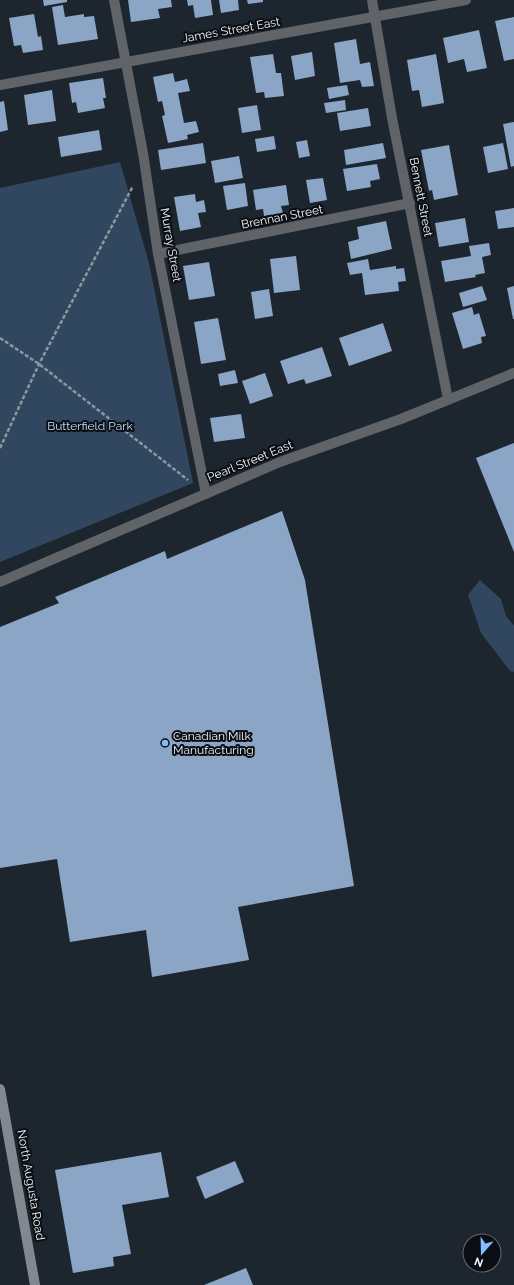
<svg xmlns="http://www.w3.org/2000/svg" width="514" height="1285" font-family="Raleway,sans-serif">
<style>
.green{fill:#314760}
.building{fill:#8aa5c5}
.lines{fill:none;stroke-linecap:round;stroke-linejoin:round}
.path{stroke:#8f969d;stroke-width:2.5;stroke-dasharray:4 2;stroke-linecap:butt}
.minor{stroke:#606468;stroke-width:10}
.tertiary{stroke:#606468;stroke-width:10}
.secondary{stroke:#81888f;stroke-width:10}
.poi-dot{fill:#84bcfb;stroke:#0a0e12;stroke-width:1.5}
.labels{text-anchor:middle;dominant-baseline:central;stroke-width:4;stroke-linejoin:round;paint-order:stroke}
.street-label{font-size:12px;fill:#f0f5fb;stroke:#0a0e12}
.park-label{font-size:12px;fill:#c4dffe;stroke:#0a0e12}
.poi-label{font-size:12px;fill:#f0f5fb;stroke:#0a0e12;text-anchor:start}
</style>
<rect width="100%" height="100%" fill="#1d252e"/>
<g class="green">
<path d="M120,162L149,263L193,483L0,562V188Z"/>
<path d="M480,580L501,599L506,616L514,626V672L510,671L481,633L468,595Z"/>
</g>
<g class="building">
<path d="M43,0H67V2L44,6Z"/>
<path d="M128,0H171L172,7L158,9L160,18L131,22Z"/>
<path d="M187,0H211L213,15L195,18L193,5L188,6Z"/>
<path d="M219,0H238L239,10L221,13Z"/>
<path d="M247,0H263V2L248,4Z"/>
<path d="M63,5L65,17L84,14V17L94,16L98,39L58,45L52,7Z"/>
<path d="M34,14L38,37L41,36L43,50L23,53L21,45L14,46L9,18Z"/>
<path d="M514,17V59L504,61L495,21Z"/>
<path d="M479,30L487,68L467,72L464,59L448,63L443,38Z"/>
<path d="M356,39L360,64L370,62L374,86L362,87L360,80L340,83L334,43Z"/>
<path d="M312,52L315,76L295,80L291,56Z"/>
<path d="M273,54L276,73H281L284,96L265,98L264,92L256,93L250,57Z"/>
<path d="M436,54L444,103L422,107L419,90L412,91L407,60Z"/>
<path d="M173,73L175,82L187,79L190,91L178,93L184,123L196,121L199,132L187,135L188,139L168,143L162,116L165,115L162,101L158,102L153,77Z"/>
<path d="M103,78L106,98H103L105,108L78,113L76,102L72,103L69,83Z"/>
<path d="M347,85L349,95L329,99L327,88Z"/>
<path d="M52,90L56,121L28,125L24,95Z"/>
<path d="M345,100L346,110L326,113L324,103Z"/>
<path d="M4,101L8,130L0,132V102Z"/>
<path d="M257,105L261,130L242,133L238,108Z"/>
<path d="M368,108L371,126L340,131L337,113Z"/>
<path d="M514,122V166L511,167L503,124Z"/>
<path d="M99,130L102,150L61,157L58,137Z"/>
<path d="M274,136L276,149L257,152L255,139Z"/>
<path d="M307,140L310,156L299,158L296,142Z"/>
<path d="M203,143L206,163L161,170L158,150Z"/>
<path d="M383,143L386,158L346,165L344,150Z"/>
<path d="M503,143L508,169L488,173L483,147Z"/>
<path d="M449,145L458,195L434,200L432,190L429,191L421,150Z"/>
<path d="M239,156L243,178L215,183L211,161Z"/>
<path d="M377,164L380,179L370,181L371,187L347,191L343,169Z"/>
<path d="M323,178L327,200L310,203L306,180Z"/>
<path d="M245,183L248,206L227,210L223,186Z"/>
<path d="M286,185L289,205L281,206L283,213L264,216L263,209L256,210L253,190Z"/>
<path d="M195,194L196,202L204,200L206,212L198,213L201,227L180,231L174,197Z"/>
<path d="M514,208V227L498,229L495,211Z"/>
<path d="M465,218L469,242L439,247L435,223Z"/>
<path d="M386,221L392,249L351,259L348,242L359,239L357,227Z"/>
<path d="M489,243L491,255L482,257L485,273L475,275L476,277L445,282L441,261L471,256L469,246Z"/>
<path d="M296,256L300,290L274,293L270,259Z"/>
<path d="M368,259L370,270L396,266V269L404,268L406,281L398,282L399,291L365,295L362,273L350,275L347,263Z"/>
<path d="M209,262L215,296L189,300L183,266Z"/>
<path d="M482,286L487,300L463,307L459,293Z"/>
<path d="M514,286V319H513L507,288Z"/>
<path d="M269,289L273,316L255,319L251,292Z"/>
<path d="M472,307L474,315L479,313L486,336L481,337L482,343L463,349L452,313Z"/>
<path d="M218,318L226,360L201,364L194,322Z"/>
<path d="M383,323L392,351L349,366L339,338Z"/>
<path d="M322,347L332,376L306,384L304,379L288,384L280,361Z"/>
<path d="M235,370L238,383L220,386L218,374Z"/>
<path d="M265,373L273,396L250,404L242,381Z"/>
<path d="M241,414L245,438L214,442L210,418Z"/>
<path d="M514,443V552L476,458Z"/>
<path d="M282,511L305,580L354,886L238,907L249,960L152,977L146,930L70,942L57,859L0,868V627L59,603L55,597L165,551L167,559Z"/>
<path d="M161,1152L169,1197L122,1205L131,1254L113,1257L114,1266L73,1273L55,1170Z"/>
<path d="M235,1161L244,1182L205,1199L196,1177Z"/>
<path d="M246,1268L253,1285H204Z"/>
</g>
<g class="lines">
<g class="path">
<path d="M0,338L39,364L188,480"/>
<path d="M0,448L39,364L133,186"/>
</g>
<g class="minor">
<path d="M114,0L143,153L158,254L206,494"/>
<path d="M372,0L392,118L448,399"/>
<path d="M0,85L466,0"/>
<path d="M158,254L410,203"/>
</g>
<path class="tertiary" d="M0,582L280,462L401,419L514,373"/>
<path class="secondary" d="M0,1089L35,1285"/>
</g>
<circle class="poi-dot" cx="165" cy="743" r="4"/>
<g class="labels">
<g class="street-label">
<text transform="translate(231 30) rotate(-10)">James Street East</text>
<text transform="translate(421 197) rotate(79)">Bennett Street</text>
<text transform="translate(282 217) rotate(-11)">Brennan Street</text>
<text transform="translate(171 245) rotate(80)">Murray Street</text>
<text transform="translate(250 461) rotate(-22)">Pearl Street East</text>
<text transform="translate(31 1185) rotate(80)">North Augusta Road</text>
</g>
<g class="park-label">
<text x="90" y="426">Butterfield Park</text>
</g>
<g class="poi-label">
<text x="173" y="736">Canadian Milk<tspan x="173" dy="14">Manufacturing</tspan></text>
</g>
</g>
<g transform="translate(482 1253) rotate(200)"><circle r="19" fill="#0a0e12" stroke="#666a6f"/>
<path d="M0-3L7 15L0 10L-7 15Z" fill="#84bcfb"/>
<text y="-6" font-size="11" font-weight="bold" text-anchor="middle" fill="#f0f5fb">N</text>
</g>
</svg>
